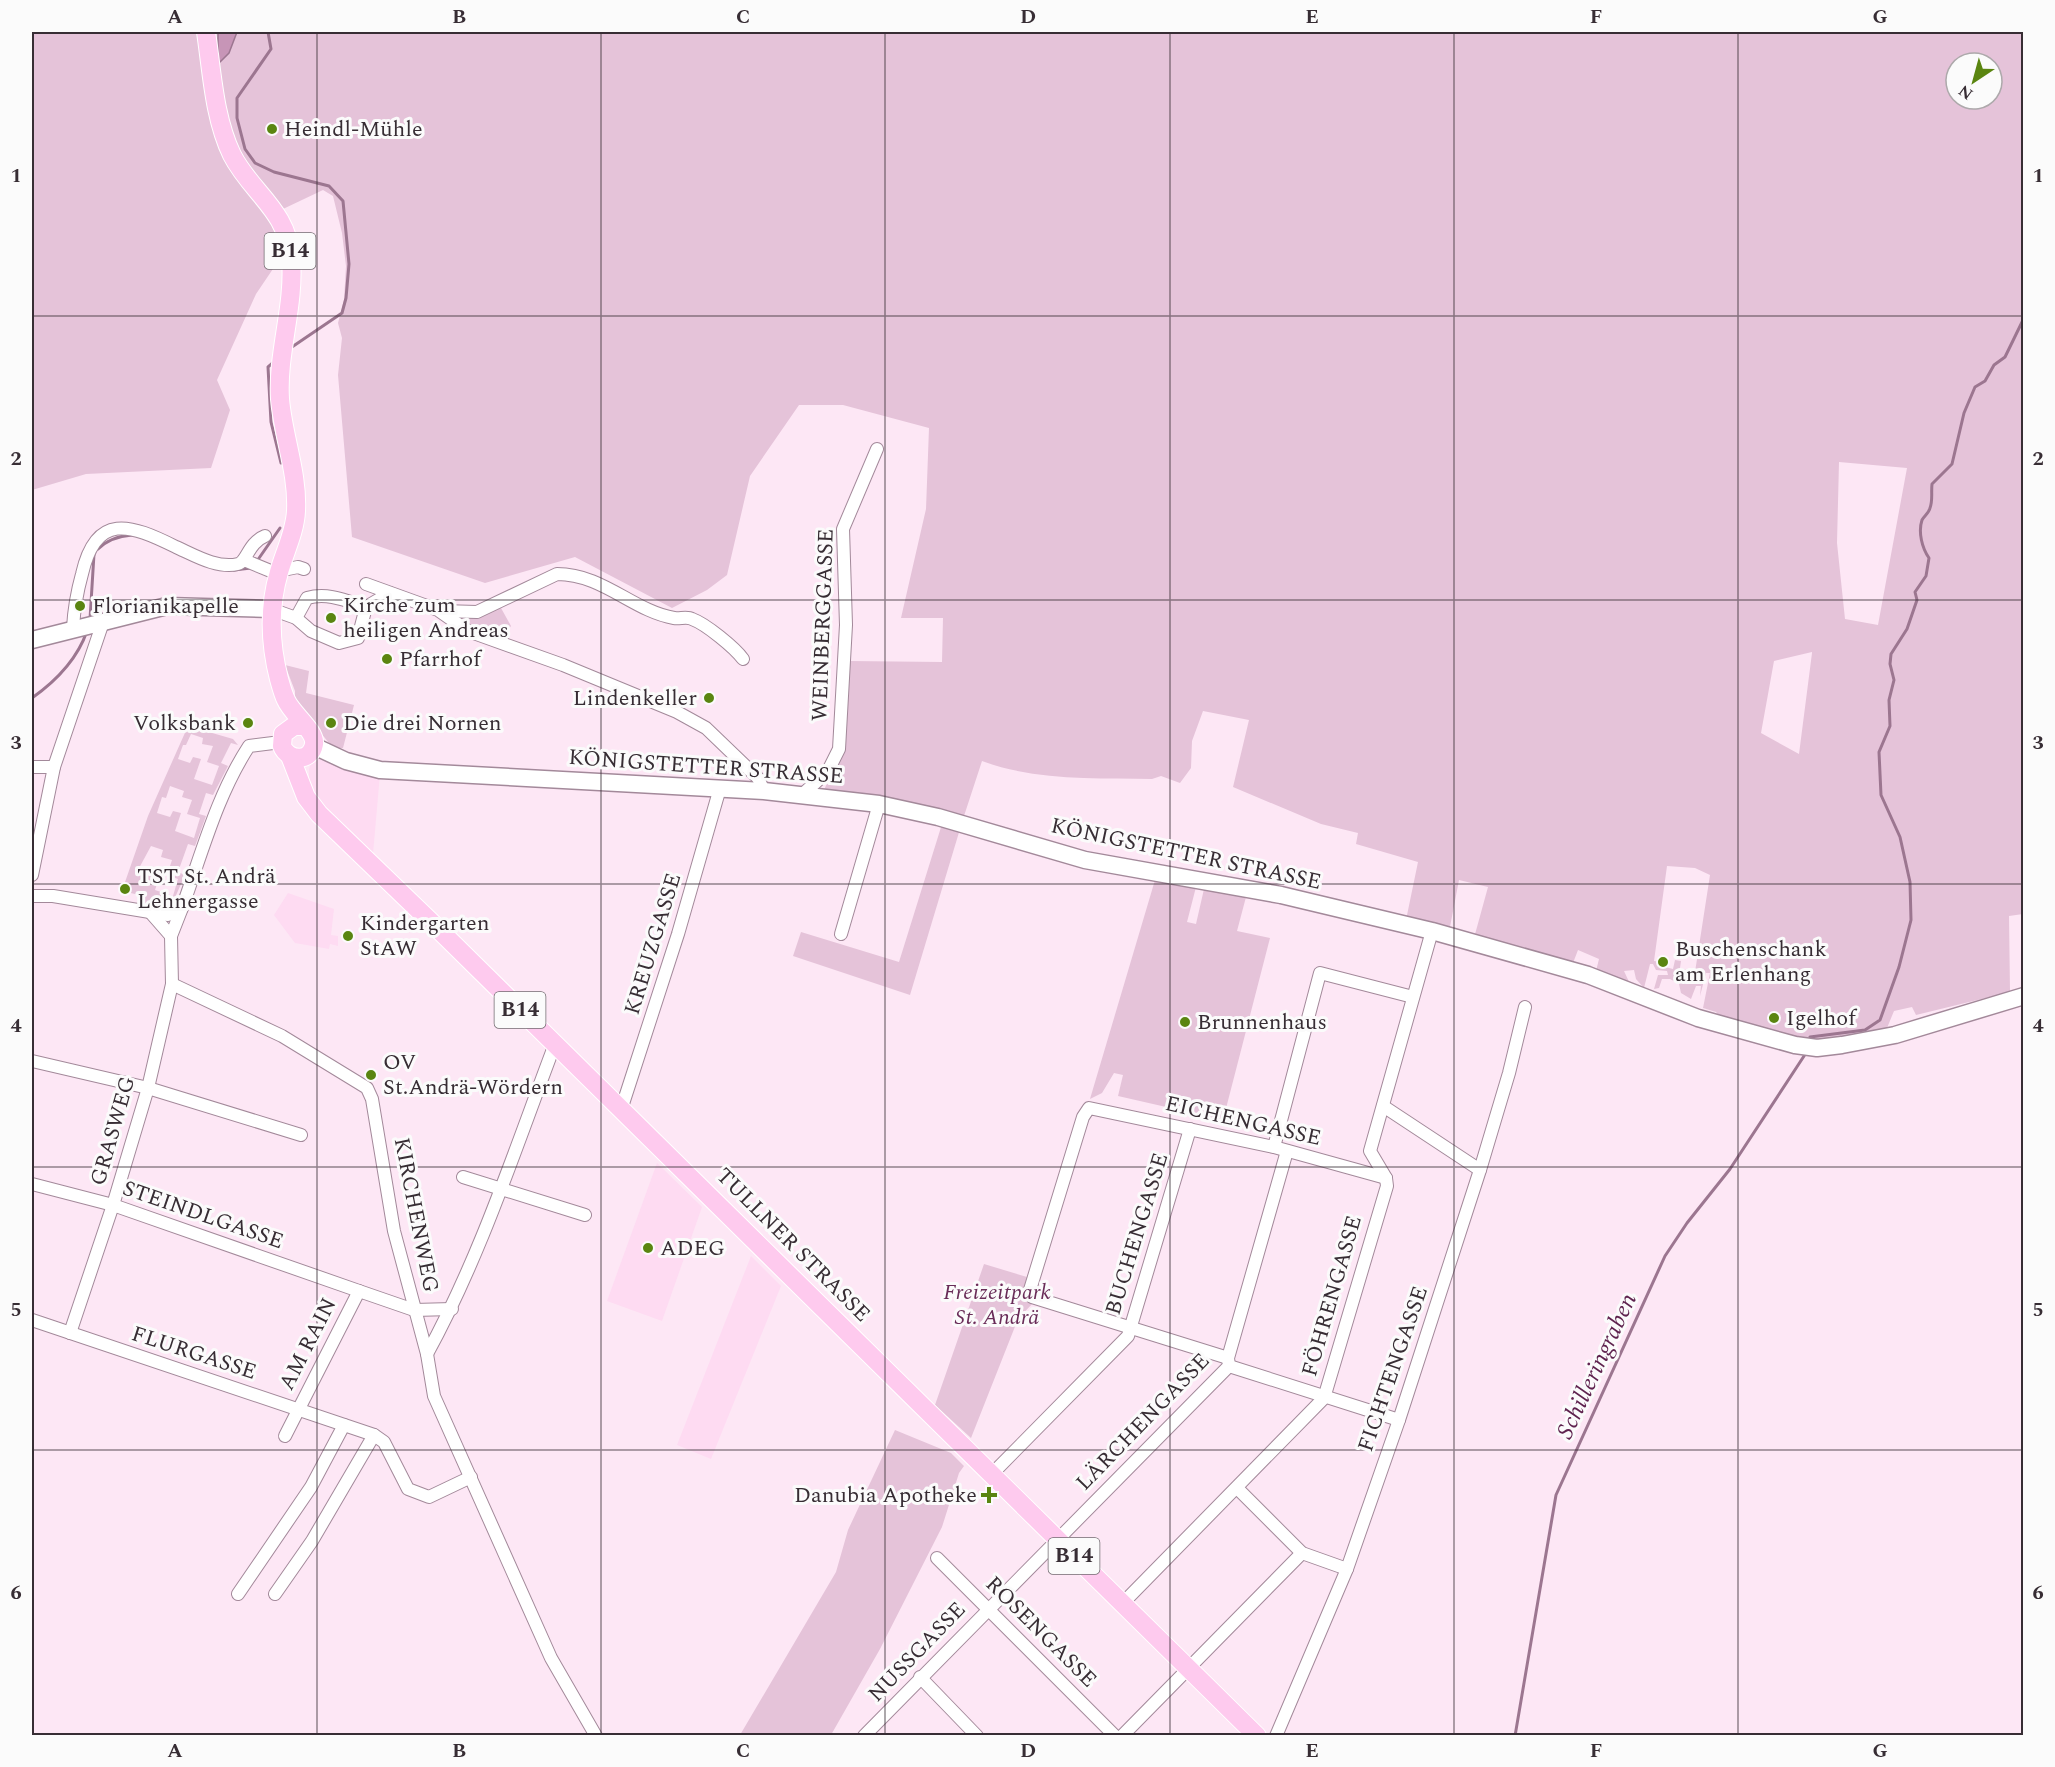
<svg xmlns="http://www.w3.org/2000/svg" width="2055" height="1767" font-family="Spectral,serif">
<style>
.built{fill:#fedbf2}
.green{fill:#e5c3d9;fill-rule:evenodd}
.water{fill:#c795b7;stroke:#9c7690;stroke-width:1.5}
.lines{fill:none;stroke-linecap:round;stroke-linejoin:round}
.stream{stroke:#9c7690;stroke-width:3}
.street-casing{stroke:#a3899a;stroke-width:14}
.secondary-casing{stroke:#a3899a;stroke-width:19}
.primary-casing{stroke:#fff;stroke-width:20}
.street{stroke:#fff;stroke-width:12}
.secondary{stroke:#fff;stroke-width:16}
.primary{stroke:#fecaee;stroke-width:18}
.grid{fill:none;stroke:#372d34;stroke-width:1.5;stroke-opacity:0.55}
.poi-dot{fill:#5a8510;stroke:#fbfbfb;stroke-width:2}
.labels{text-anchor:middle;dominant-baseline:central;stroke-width:6;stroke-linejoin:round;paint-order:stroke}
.shield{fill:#fbfbfb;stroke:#726b70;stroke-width:1.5}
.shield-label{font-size:21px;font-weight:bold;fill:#372d34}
.poi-label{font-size:22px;fill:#372d34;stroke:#fbfbfb;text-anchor:start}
.street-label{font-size:22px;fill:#372d34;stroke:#fbfbfb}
.park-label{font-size:22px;font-style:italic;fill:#692c58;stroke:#fbfbfb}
.water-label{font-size:24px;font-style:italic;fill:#5f234f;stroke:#fbfbfb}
.neatline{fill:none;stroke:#372d34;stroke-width:2}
.grid-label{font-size:20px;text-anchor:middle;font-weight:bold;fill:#372d34}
</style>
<rect width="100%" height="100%" fill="#fde7f5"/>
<g class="built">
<path d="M324,757L380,774L373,854L317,801L309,786V769L313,759Z"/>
<path d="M288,893L334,909L331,935L338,936V946L330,944L329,949L295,943L274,915Z"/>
<path d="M657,1163L702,1207L662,1321L607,1301Z"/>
<path d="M751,1256L781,1286L711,1459L677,1445Z"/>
</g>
<g class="green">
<path d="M32,32H218V63L229,53L237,32H2023V914L2009,916L2010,992L1916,1015L1912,1007L1894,1011L1887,1028L1876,1033L1827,1041L1797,1038L1720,1017L1716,1012L1703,1008L1710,973H1706L1700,996L1701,986H1696L1691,999L1681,993L1679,984L1670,979H1662L1659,988L1654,989L1658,975H1668L1667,971L1656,970L1653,964H1650L1644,988L1636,979L1634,970L1624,971L1630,984L1596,971L1599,959L1578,950L1573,963L1474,938L1488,887L1459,880L1449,932L1406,920L1418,862L1356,844L1358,833L1321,824L1233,787L1249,720L1203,711L1192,741L1191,768L1180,783L1161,776L1152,779C1095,778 1036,781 982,761L964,816L824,790L842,750L849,661L942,662L943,618H901L926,509L929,428L843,405H799L750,476L727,575L707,590L672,608L575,557L485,583L352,537L338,375L342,338L338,323L344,300L346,266L342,233L333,196L323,190L283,209L281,257L256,294L217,380L230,410L211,468L86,474L32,490ZM1956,63H1992V99H1956ZM1839,462L1907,468L1878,625L1845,619L1837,543ZM1812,652V653L1799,754L1761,733L1774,661ZM1667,866L1695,868L1710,875L1695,972L1680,968L1681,961L1675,960L1673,969L1661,966V962L1654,961Z"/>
<path d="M501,608L511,626L501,640L449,614L476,615Z"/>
<path d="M285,665L309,671L306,693L354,705L343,748H333L295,701V691Z"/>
<path d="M188,726L233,739L238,745L231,743L221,763L228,766L213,795L206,793L199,814L206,816L195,846L188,844L178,872L185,875L173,902L164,908L143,902L144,896L126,892L127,886L124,885L148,816ZM191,734L203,738L202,744L213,746L207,762L219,766L212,785L194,779L201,759L193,757L190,763L178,759L183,745H186ZM170,786L184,791L182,797L192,800L187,814L200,818L194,838L175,831L181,813L173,811L170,817L157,813L162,797L166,798ZM151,846L163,850L161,857L172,860L167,875L178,879L173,896L155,890L161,872L153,869L150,875L138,870Z"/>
<path d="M942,824L960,829L910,995L793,956L801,932L899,962Z"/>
<path d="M1155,880L1196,887L1187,922L1196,924L1204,889L1246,897L1237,931L1270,938L1223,1120L1118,1096L1123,1075L1114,1073L1102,1093L1090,1099Z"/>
<path d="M984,1264L1027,1277L1022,1298L1032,1304L1018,1319L971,1438L935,1405Z"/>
<path d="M895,1430L951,1453L964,1466L959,1473L942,1527L880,1649L831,1735H740L836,1572L848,1530Z"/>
</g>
<path class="water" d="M218,32H237L229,53L218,64Z"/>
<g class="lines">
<g class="stream">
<path d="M268,32L271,49L237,98V118L245,149L255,163L274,172L329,186L343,201L349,264L346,298L342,313L289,349"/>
<path d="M275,361L268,367L271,422L281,463"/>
<path d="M98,549C108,539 119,536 132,535"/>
<path d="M257,561L280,528"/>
<path d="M234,570L251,568"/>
<path d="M90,619L94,554"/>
<path d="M32,698C56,681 77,660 87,631"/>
<path d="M1810,1037L1865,1030L1880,1020L1899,967L1911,920L1910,882L1900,837L1881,795L1879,752L1890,726L1889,700L1894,680L1890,664L1891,654L1907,629L1917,600L1915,592L1926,576L1929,558C1922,548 1918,532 1922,520C1924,516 1929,513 1930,508C1933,500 1931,493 1932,484L1952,464L1964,413L1975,387L1985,381L1994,365L2005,357L2024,318"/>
<path d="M1515,1736L1556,1495L1665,1256L1687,1223L1730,1169L1806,1053"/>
</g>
<g class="street-casing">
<g id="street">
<path d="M244,560L273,572L298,567L304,569"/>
<path d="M366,584L438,610L468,631L563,665L677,712L706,728L758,778L764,791"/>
<path d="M271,609L296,618L311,631L339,643L358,638L366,607L390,593"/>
<path d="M442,611L477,612L557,574C603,574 633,611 674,618C680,619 687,616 692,619C706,624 735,648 743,659"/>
<path d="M296,618L307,598C328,592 347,601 366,607"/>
<path d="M73,628C74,609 77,592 82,574C96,512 130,524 176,547C194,555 217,569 238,564C247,562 248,543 265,536"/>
<path d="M32,767H54"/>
<path d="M803,794L828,771L839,749L846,625L843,529L877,449"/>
<path d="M32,875L54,767L103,622"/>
<path d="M32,896H53L168,915L182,908C202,853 217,795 249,746L281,742"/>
<path d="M150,912L171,936"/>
<path d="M841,934L879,804"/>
<path d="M172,984L282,1036L367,1088L372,1099L394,1231L427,1354L434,1396L551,1658L596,1736"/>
<path d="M32,1061L148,1088L301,1135"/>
<path d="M1383,1106L1480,1170"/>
<path d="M621,1110L678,934L720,788"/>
<path d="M1274,1147L1320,973L1413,997"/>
<path d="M463,1177L585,1215"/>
<path d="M32,1184L113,1205L359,1291"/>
<path d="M32,1320L374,1435L384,1442L408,1489L429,1497L471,1477"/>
<path d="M70,1333L113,1205L148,1088L172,984L171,936L182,908"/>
<path d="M427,1354C481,1255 515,1149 555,1044"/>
<path d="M1228,1358L1032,1297L1029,1293L1083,1117L1089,1108L1274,1147L1386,1178"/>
<path d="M1229,1366L1399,1420"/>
<path d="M285,1436L359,1291L414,1310L452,1309"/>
<path d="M991,1475L1128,1336L1190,1129"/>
<path d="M1238,1489L1302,1553L1347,1569"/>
<path d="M937,1558L1115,1736"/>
<path d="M238,1594L311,1487L344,1425"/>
<path d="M275,1594L312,1541L374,1435"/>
<path d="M1122,1604L1324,1398L1387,1186L1386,1178L1370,1151L1432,931"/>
<path d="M920,1677L977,1736"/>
<path d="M864,1736L1229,1366L1228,1358L1287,1151"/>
<path d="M1122,1736L1302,1553"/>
<path d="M1276,1736L1347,1569L1399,1420L1480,1170L1509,1073L1525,1007"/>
</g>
</g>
<g class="secondary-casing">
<g id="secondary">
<path d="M32,640L167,606L271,609"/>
<path d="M314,746L346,761L380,770L764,791L879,804L938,817L1085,860L1281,895L1432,931L1588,975L1698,1018L1795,1045L1817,1048L1842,1045L1895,1035L2024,996"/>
</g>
</g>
<g class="primary-casing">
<g id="primary">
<path d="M206,32C212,72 214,118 232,155C252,194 288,210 291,259C295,306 277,352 280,399C283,436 298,473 296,511C295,532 285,551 279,572C269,606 270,644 279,679C281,686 283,694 286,700C292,714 316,731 314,744C311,763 288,761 282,746L283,734L294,726H303"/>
<path d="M290,756L306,797L319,814L430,921L1257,1736"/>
</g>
</g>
<use href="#street" class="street"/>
<use href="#secondary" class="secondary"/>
<use href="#primary" class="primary"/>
</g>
<path class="grid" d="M317,32V1736M601,32V1736M885,32V1736M1170,32V1736M1454,32V1736M1738,32V1736M32,316H2024M32,600H2024M32,884H2024M32,1167H2024M32,1450H2024"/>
<g class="poi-dot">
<circle cx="272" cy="129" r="6"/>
<circle cx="80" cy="606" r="6"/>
<circle cx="331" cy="618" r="6"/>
<circle cx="387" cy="659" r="6"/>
<circle cx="709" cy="698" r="6"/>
<circle cx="248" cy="723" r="6"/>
<circle cx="331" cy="723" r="6"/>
<circle cx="125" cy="889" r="6"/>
<circle cx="348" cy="936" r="6"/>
<circle cx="1663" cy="962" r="6"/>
<circle cx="1774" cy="1018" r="6"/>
<circle cx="1185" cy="1022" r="6"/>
<circle cx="371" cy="1075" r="6"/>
<circle cx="648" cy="1248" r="6"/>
<path d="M986 1486h6v6h6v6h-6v6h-6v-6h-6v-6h6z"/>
</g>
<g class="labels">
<g class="shield">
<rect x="264.5" y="233" width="51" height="36" rx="4.5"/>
<rect x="494.5" y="992" width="51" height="36" rx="4.5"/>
<rect x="1048.5" y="1538" width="51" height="36" rx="4.5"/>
</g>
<g class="shield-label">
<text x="290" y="251">B14</text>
<text x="520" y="1010">B14</text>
<text x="1074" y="1556">B14</text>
</g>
<g class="poi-label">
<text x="284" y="129">Heindl-Mühle</text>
<text x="343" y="605">Kirche zum<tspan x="343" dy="25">heiligen Andreas</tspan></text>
<text x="92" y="606">Florianikapelle</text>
<text x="399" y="659">Pfarrhof</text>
<text x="697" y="698" text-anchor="end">Lindenkeller</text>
<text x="236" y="723" text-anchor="end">Volksbank</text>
<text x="343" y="723">Die drei Nornen</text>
<text x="137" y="876">TST St. Andrä<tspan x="137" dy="25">Lehnergasse</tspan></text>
<text x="360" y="923">Kindergarten<tspan x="360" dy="25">StAW</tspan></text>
<text x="1675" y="949">Buschenschank<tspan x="1675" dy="25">am Erlenhang</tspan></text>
<text x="1786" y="1018">Igelhof</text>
<text x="1197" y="1022">Brunnenhaus</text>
<text x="383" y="1062">OV<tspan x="383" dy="25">St.Andrä-Wördern</tspan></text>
<text x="660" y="1248">ADEG</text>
<text x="977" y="1495" text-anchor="end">Danubia Apotheke</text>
</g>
<g class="street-label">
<text transform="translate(823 625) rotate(-88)">WEINBERGGASSE</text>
<text transform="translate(706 767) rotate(4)">KÖNIGSTETTER STRASSE</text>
<text transform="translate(1186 854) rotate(12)">KÖNIGSTETTER STRASSE</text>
<text transform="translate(653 944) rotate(-73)">KREUZGASSE</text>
<text transform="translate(1243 1121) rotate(13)">EICHENGASSE</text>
<text transform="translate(113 1131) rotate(-74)">GRASWEG</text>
<text transform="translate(203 1215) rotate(19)">STEINDLGASSE</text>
<text transform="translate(416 1215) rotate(79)">KIRCHENWEG</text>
<text transform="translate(1137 1234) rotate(-73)">BUCHENGASSE</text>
<text transform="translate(793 1245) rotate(45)">TULLNER STRASSE</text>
<text transform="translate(1332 1296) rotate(-74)">FÖHRENGASSE</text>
<text transform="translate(308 1344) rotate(-63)">AM RAIN</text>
<text transform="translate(194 1353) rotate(18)">FLURGASSE</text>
<text transform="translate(1393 1369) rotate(-71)">FICHTENGASSE</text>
<text transform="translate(1143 1422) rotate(-46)">LÄRCHENGASSE</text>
<text transform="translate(1041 1632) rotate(45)">ROSENGASSE</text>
<text transform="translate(917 1652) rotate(-46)">NUSSGASSE</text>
</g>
<g class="park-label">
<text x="997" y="1292">Freizeitpark<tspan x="997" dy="25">St. Andrä</tspan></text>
</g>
<g class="water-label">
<text transform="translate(1597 1366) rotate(-65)">Schilleringraben</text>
</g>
</g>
<rect width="2055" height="1767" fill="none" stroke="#fbfbfb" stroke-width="66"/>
<g transform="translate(1974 81) rotate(216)"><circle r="28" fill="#fbfbfb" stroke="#ada9ab" stroke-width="1.5"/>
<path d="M0-4.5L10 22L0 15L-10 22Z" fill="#5a8510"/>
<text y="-9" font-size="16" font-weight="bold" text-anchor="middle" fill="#372d34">N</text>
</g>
<rect x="33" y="33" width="1989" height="1701" class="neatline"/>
<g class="grid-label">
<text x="175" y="23">A</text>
<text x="459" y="23">B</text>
<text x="743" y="23">C</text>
<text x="1028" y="23">D</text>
<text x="1312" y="23">E</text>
<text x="1596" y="23">F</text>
<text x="1880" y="23">G</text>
<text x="16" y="182">1</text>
<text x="2038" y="182">1</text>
<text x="16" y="465">2</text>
<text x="2038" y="465">2</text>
<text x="16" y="749">3</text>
<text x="2038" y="749">3</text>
<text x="16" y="1032">4</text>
<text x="2038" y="1032">4</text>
<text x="16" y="1316">5</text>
<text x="2038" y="1316">5</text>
<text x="16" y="1599">6</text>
<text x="2038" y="1599">6</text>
<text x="175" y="1757">A</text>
<text x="459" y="1757">B</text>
<text x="743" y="1757">C</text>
<text x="1028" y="1757">D</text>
<text x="1312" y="1757">E</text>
<text x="1596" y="1757">F</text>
<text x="1880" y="1757">G</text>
</g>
</svg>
